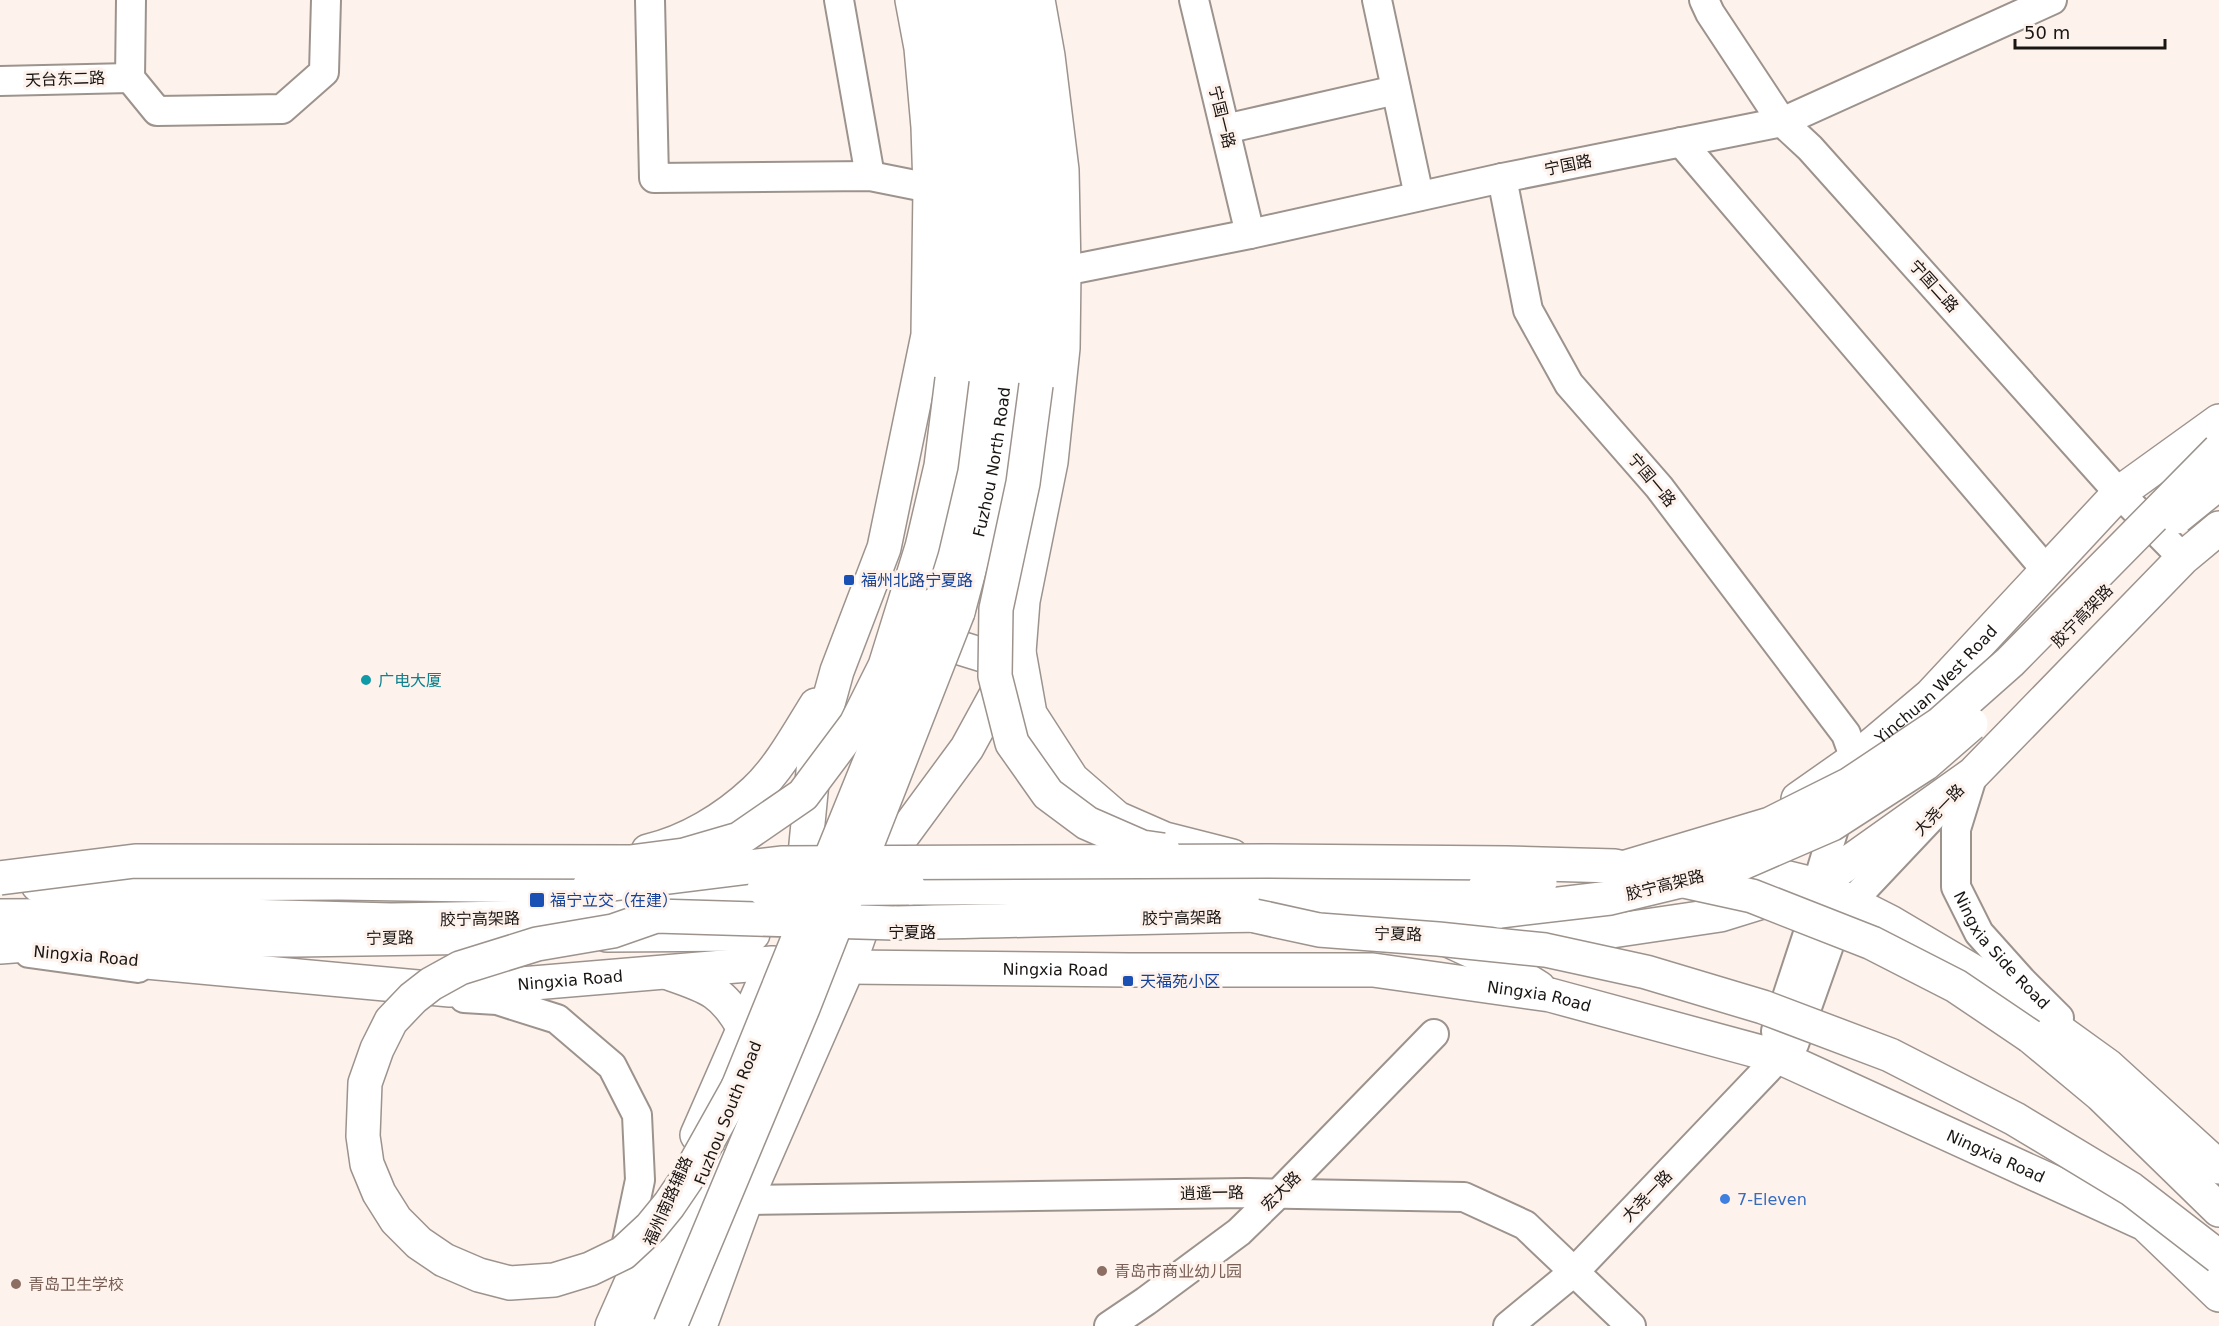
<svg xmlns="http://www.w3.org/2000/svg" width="2219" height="1326" font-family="'DejaVu Sans','Noto Sans SC',sans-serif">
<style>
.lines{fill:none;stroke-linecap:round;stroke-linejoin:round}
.minor-casing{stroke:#9d938d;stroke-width:32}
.major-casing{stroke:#9d938d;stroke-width:36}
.highway-casing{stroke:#9d938d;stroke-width:36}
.minor{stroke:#fff;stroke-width:28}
.major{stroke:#fff;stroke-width:33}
.highway{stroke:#fff;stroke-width:33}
.major-bridge-casing{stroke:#9d938d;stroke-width:36;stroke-linecap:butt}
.highway-bridge-casing{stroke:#9d938d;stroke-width:36;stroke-linecap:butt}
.major-bridge{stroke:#fff;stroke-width:33}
.highway-bridge{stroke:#fff;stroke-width:33}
.transit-dot{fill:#1a4fb4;stroke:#fef2ec;stroke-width:2}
.culture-dot{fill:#0f9aa8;stroke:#fef2ec;stroke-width:2}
.shop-dot{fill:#3f7fe0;stroke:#fef2ec;stroke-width:2}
.education-dot{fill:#8d6e63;stroke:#fef2ec;stroke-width:2}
.labels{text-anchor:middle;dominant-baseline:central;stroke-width:6;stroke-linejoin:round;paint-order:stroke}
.street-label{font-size:16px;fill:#191513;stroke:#fef2ec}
.transit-label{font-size:16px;fill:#164399;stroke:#fef2ec;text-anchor:start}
.culture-label{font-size:16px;fill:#0d838f;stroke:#fef2ec;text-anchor:start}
.shop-label{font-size:16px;fill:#366cbe;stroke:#fef2ec;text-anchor:start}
.education-label{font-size:16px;fill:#785e54;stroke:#fef2ec;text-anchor:start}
</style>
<rect width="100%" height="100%" fill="#fef2ec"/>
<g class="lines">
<g class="minor-casing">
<g id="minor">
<path d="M131,0L130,78L157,111L282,109L324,72L326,0"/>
<path d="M650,0L654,178L870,176L930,188"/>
<path d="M839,0L870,176"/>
<path d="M1194,0L1250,234"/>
<path d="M1377,0L1419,196"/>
<path d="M1704,0L1710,13L1782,122L1810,148L2119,493L2183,558"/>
<path d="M0,81L130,78"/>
<path d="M1225,129L1396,90"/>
<path d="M1681,142L2047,571"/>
<path d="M1502,178L1528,310L1569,384L1659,487L1846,734L1855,759L1817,885L1816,909L1776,1031L1779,1057"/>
<path d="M1064,271L1250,234L1502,178L1782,122L2052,0"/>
<path id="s1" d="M1973,774L1956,829V887L1979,933L2022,981L2059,1018"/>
<path d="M29,953L138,968"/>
<path d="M464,998L497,1000L557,1019L612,1066L637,1115L640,1180L623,1261"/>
<path d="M746,1200L1246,1193L1464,1197L1525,1225L1631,1326"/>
<path d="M1109,1326L1146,1301L1239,1232L1279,1193L1434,1034"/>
<path d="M1508,1326L1575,1271L1779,1057L1794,1044L1840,914L1940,808"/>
</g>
</g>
<g class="major-casing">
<g id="major">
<path d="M1038,0L1048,56L1062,170L1064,271L1063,348L1051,462L1023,601L1019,652L1030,714L1072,779L1117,818L1165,839L1232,856"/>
<path d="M931,606L957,512L968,457L977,405L983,304L981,177L972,91L956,0"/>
<path id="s2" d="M958,612C966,581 975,550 982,519C1009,402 1017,277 1008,157C1004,104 994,52 984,0"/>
<path d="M918,635L986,656L1012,658L1019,652"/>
<path id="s3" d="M1798,799L1855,759L1931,695L2119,493L2219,421"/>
<path d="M648,851C687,842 725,819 755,791C779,769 799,732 816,705"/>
<path d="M1719,861L1817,885L1890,922L1993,983L2108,1066L2219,1167"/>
<path d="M798,892L803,875L815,751L837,671L884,548L928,335L930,188L928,127L921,48L912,0"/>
<path d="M607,935L753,934"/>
<path d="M1513,935L1578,936L1720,915L1817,885L1973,774L2183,558L2219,528"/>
<path d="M1452,942L1506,967L1539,988"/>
<path d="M0,947L92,940H296L552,936"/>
<path id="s4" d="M114,959L450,990L772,963L848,967L1129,970H1373L1550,995L1779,1057L2145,1224L2219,1295"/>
<path d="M671,974C709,987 724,992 744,1029"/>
<path d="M697,1135L764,982"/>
<path d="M612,1326L661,1215"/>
<path d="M641,1326L709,1158"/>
<path d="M700,1326L746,1200L848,967L860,933L872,877L967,748L1008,673"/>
</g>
</g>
<g class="highway-casing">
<g id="highway">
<path d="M1013,0L1024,58L1037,148L1041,301L1036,385"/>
<path d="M934,4C941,49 951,95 954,140C959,220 957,300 952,379"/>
<path d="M38,885L339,883L764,889"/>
<path d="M909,888L1485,887"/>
<path d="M0,916L212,915L391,920L642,916"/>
<path d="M894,923C1096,919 1298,913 1500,911"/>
<path d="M2030,1036L2101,1095L2219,1210"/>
</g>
</g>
<use href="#minor" class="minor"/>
<use href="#major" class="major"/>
<use href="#highway" class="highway"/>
<g class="major-bridge-casing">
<g id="major-bridge">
<path d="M738,1087L890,712L931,606"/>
<path d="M670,1326L803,1008L958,612"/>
</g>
</g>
<g class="highway-bridge-casing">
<g id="highway-bridge">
<path d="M1036,385L1023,483L996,609L995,676L1012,743L1048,794L1087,823L1142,847L1163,850"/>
<path d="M2177,517L2219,483"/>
<path d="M1626,867L1770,824L1850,784L1940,724L2010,662L2219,450"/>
<path d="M0,878L135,861L630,862L684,855L739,839L803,795L856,724L885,666L922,547L941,466L952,379"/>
<path d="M589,887L781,863L1266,861L1507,863L1615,866L1752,896L1872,943L1956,986L2030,1036"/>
<path d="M1485,887L1540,882"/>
<path d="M764,889L909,888"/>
<path d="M1500,911L1610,898L1726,870L1832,824L1925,764L1971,724"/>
<path d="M1255,916L1319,930L1438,939L1545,950L1646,972L1763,1007L1890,1055L2015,1119L2131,1189L2219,1257"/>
<path d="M738,1087L686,1180L669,1205L651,1227L623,1253L590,1269L554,1280L510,1283L479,1275L444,1260L419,1243L396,1220L379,1193L367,1164L363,1136L365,1083L377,1049L391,1021L413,998L431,984L460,968L537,944L613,931L656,916L894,923"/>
</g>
</g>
<use href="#major-bridge" class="major-bridge"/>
<use href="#highway-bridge" class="highway-bridge"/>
</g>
<g class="transit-dot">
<rect x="843" y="574" width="12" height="12" rx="3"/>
<rect x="529" y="892" width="16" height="16" rx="3"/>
<rect x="1122" y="975" width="12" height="12" rx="3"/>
</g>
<circle class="culture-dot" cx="366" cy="680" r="6"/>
<circle class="shop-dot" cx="1725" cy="1199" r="6"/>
<g class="education-dot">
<circle cx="1102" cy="1271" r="6"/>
<circle cx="16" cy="1284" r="6"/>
</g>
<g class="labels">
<g class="street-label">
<text transform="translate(65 79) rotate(-2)">天台东二路</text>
<text transform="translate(1222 117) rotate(76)">宁国一路</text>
<text transform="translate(1568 165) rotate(-11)">宁国路</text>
<text transform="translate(1934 286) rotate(48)">宁国二路</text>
<text stroke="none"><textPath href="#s2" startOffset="154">Fuzhou North Road</textPath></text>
<text transform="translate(1652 480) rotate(50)">宁国一路</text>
<text transform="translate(2082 616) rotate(-46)">胶宁高架路</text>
<text stroke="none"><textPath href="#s3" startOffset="180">Yinchuan West Road</textPath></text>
<text transform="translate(1939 810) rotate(-46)">大尧一路</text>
<text transform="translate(1665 885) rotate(-14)">胶宁高架路</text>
<text transform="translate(1182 918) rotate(-1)">胶宁高架路</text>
<text transform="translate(480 919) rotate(-1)">胶宁高架路</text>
<text x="912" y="932">宁夏路</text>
<text transform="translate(1398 934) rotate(1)">宁夏路</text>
<text transform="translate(390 938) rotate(-1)">宁夏路</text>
<text stroke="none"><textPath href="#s1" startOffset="194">Ningxia Side Road</textPath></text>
<text transform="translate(86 956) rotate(5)">Ningxia Road</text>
<text stroke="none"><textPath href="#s4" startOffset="944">Ningxia Road</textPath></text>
<text stroke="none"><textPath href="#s4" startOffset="458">Ningxia Road</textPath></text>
<text stroke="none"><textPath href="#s4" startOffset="1430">Ningxia Road</textPath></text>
<text transform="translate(728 1113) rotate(-68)">Fuzhou South Road</text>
<text stroke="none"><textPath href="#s4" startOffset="1916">Ningxia Road</textPath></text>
<text transform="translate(1281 1191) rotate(-45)">宏大路</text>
<text transform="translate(1212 1193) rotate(-1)">逍遥一路</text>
<text transform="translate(1647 1196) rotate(-46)">大尧一路</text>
<text transform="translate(668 1201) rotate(-66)">福州南路辅路</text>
</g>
<g class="transit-label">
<text x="861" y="580">福州北路宁夏路</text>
<text x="550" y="900">福宁立交（在建）</text>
<text x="1140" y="981">天福苑小区</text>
</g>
<g class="culture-label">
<text x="378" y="680">广电大厦</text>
</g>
<g class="shop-label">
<text x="1737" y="1199">7-Eleven</text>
</g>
<g class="education-label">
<text x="1114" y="1271">青岛市商业幼儿园</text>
<text x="28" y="1284">青岛卫生学校</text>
</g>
</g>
<path d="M2015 39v9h150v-9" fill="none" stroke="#191513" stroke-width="3"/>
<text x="2024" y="39" font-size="18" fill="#191513" stroke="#fef2ec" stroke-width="4.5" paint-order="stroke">50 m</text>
</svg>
